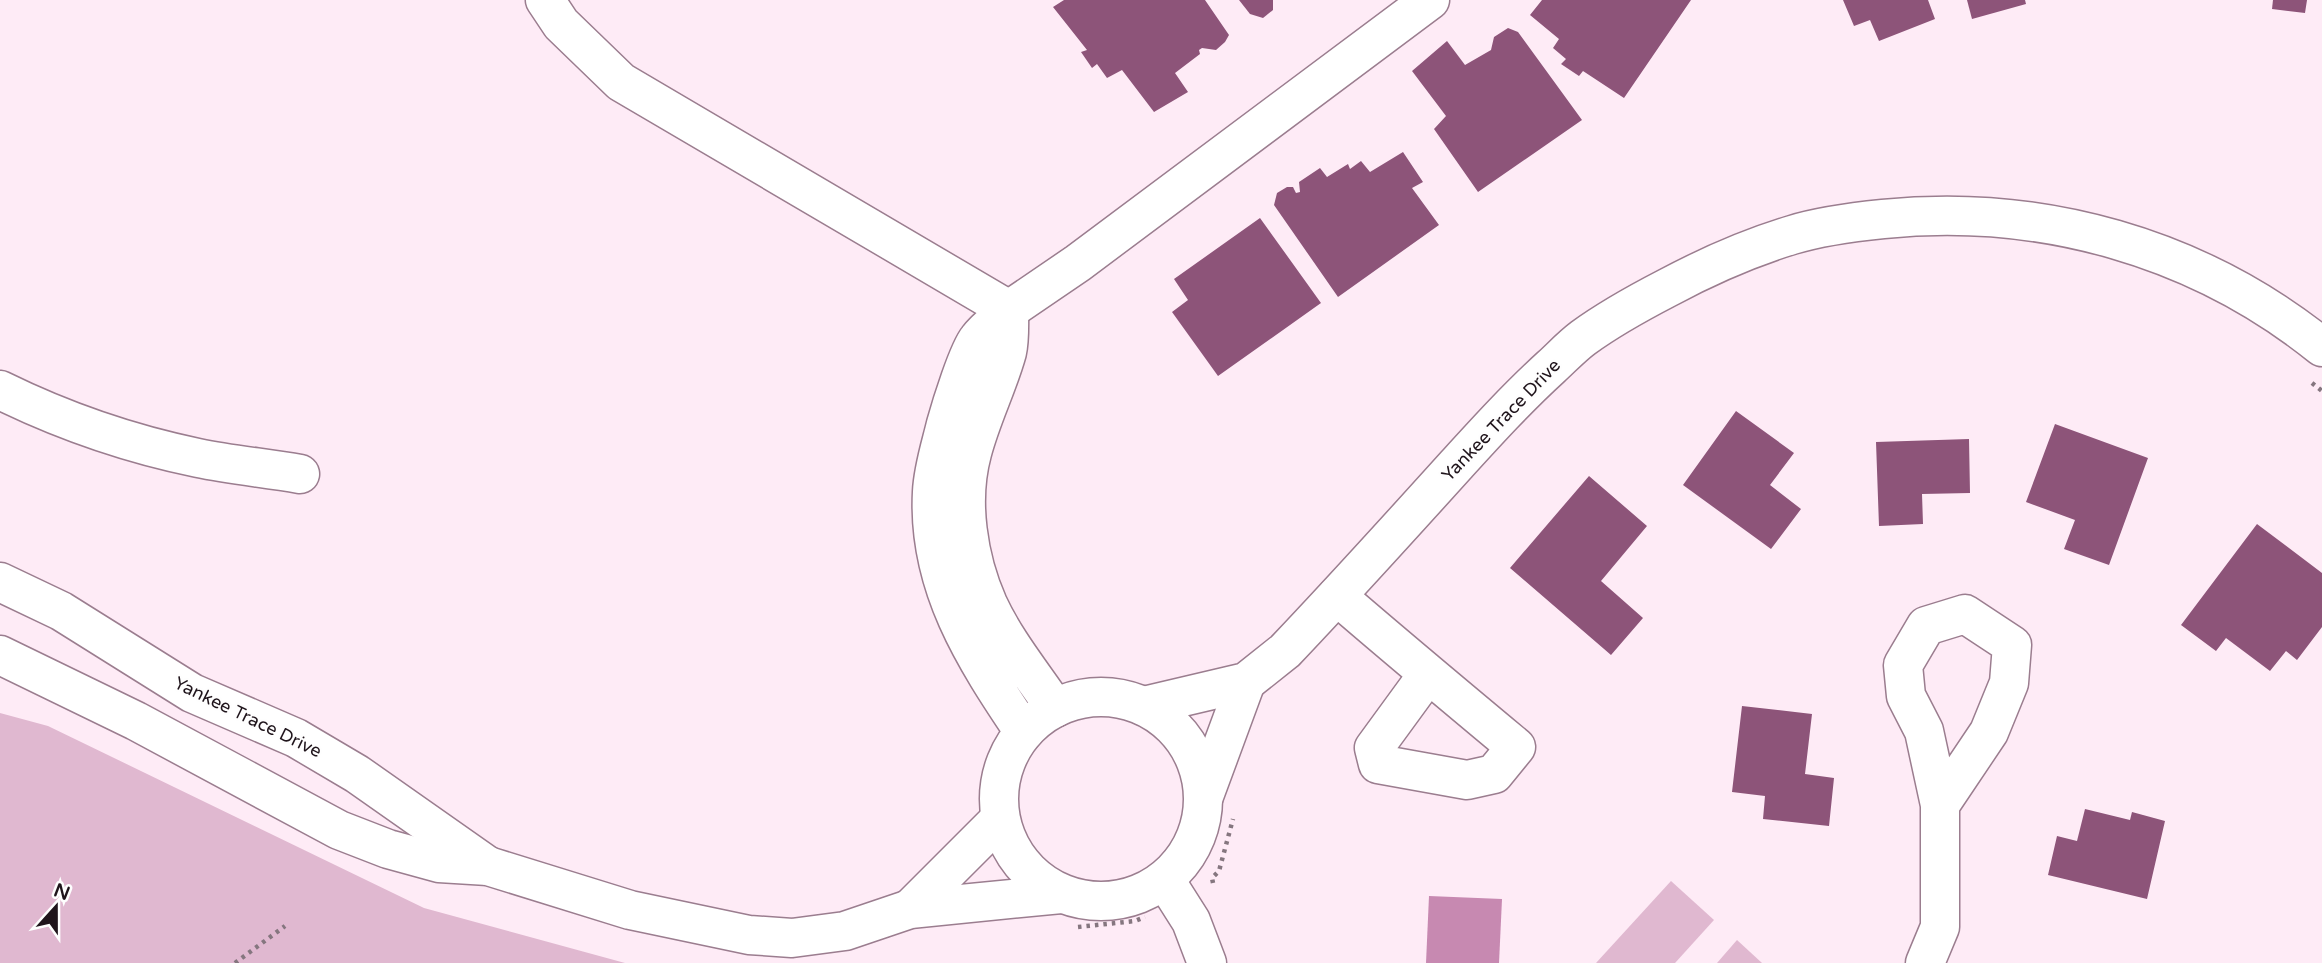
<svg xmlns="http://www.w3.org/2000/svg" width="2322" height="963" font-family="'Varela Round',sans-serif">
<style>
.green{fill:#e0b8d0}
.water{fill:#c789b1}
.building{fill:#8d5479}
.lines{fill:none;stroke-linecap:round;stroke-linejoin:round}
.minor-casing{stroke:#9b7d8f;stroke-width:41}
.path{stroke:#85767f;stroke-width:4.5;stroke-dasharray:3.5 5;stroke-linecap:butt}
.minor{stroke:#fff;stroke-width:38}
.labels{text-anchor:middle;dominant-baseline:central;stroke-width:5;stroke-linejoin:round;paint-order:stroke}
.street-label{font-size:18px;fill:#1f141b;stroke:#fefefe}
</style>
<rect width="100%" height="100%" fill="#feebf6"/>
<g class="green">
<path d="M0,713L48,726L424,908L625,963H0Z"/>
<path d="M1671,881L1714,920L1675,963H1596Z"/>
<path d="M1737,940L1762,963H1717Z"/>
</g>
<path class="water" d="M1429,896L1502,899L1499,963H1426Z"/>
<g class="building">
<path d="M1064,0H1205L1229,35L1225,42L1216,50L1202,48L1199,50L1200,54L1175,73L1188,92L1154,112L1122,70L1107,78L1097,64L1092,68L1081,52L1087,50L1053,7Z"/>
<path d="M1239,0H1273V10L1263,18L1250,14Z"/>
<path d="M1542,0H1691L1624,98L1583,71L1579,76L1561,64L1566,59L1553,48L1559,39L1530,15Z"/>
<path d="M1843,0H1928L1935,19L1879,41L1870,20L1854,26Z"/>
<path d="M1967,0H2025L2026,4L1972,19Z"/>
<path d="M2273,0H2307L2305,13L2272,9Z"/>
<path d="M1508,28L1518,32L1582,120L1478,192L1434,129L1446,116L1412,71L1447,41L1465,65L1491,50L1494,37Z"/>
<path d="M1403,152L1423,182L1412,188L1439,225L1338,297L1274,205L1277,193L1287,187H1293L1296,193L1300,192L1299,182L1320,168L1327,177L1348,164L1350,169L1361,161L1370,172Z"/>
<path d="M1260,218L1321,303L1218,376L1172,312L1188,300L1174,279Z"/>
<path d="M1736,411L1794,453L1770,485L1801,509L1771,549L1683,485Z"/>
<path d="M2055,424L2148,458L2109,565L2064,549L2075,520L2026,502Z"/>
<path d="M1969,439L1970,493L1922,494L1923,524L1879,526L1876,442Z"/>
<path d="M1589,476L1647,526L1601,581L1643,618L1611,655L1510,568Z"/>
<path d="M2257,524L2322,573V627L2297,660L2286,651L2270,671L2226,638L2216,651L2181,625Z"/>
<path d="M1742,706L1812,714L1805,774L1834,778L1829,826L1763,819L1765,796L1732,792Z"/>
<path d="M2085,809L2130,820L2132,812L2165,821L2147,899L2048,875L2057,836L2077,841Z"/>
</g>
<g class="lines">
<g class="minor-casing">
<g id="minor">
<path d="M545,0L561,24L621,82L1009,310L1078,263L1430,0"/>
<path d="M0,390C63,421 130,444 198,458C232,465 266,468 300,474"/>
<path d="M0,582L61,611L192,693L296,738L357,774L488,866"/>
<path d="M1337,596C1396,647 1456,697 1516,747L1494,774L1467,780L1378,764L1374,748L1428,674"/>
<path d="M0,655L136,721L339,830L388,849L439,863L488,866L630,910L749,935L792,938L845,931L910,909L1061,894"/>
<circle cx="1101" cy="799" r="102"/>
<path d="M1144,706L1246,682L1285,651C1343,590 1400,527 1456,465C1487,431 1517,398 1551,367C1561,358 1571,347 1583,338C1609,319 1638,303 1667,288C1708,266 1749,248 1792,235C1821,226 1853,222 1883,219C2041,203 2198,247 2322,347"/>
<path d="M1024,732C974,658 927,585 932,492C933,469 941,445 946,424C951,406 968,351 978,339C986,328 999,319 1009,310C1009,323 1010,339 1007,352C998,385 981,418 972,453C959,501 968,559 988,604C1005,641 1032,674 1055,708"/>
<path d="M1204,796L1246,682"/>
<path d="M1165,880L1191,921L1207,963"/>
<path d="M910,909L1000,819"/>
<path d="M1925,963L1940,927V805L1924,731L1906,696L1903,665L1926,626L1965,614L2012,645L2009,683L1989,732L1940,805"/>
</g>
</g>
<g class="path">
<path d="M2312,383L2322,391"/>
<path d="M1213,883L1212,878L1219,871L1233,819"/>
<path d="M1078,927L1135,921L1145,917"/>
<path d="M235,963L285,926"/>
</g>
<use href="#minor" class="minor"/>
</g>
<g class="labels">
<g class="street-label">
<text transform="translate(1501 420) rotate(-46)">Yankee Trace Drive</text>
<text transform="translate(248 717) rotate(26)">Yankee Trace Drive</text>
</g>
</g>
<g transform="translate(56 907) rotate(21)" stroke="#fefefe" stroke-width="5" paint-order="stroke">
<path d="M0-5L12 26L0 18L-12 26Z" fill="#1f141b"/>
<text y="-10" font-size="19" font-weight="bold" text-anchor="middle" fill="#1f141b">N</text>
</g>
</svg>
